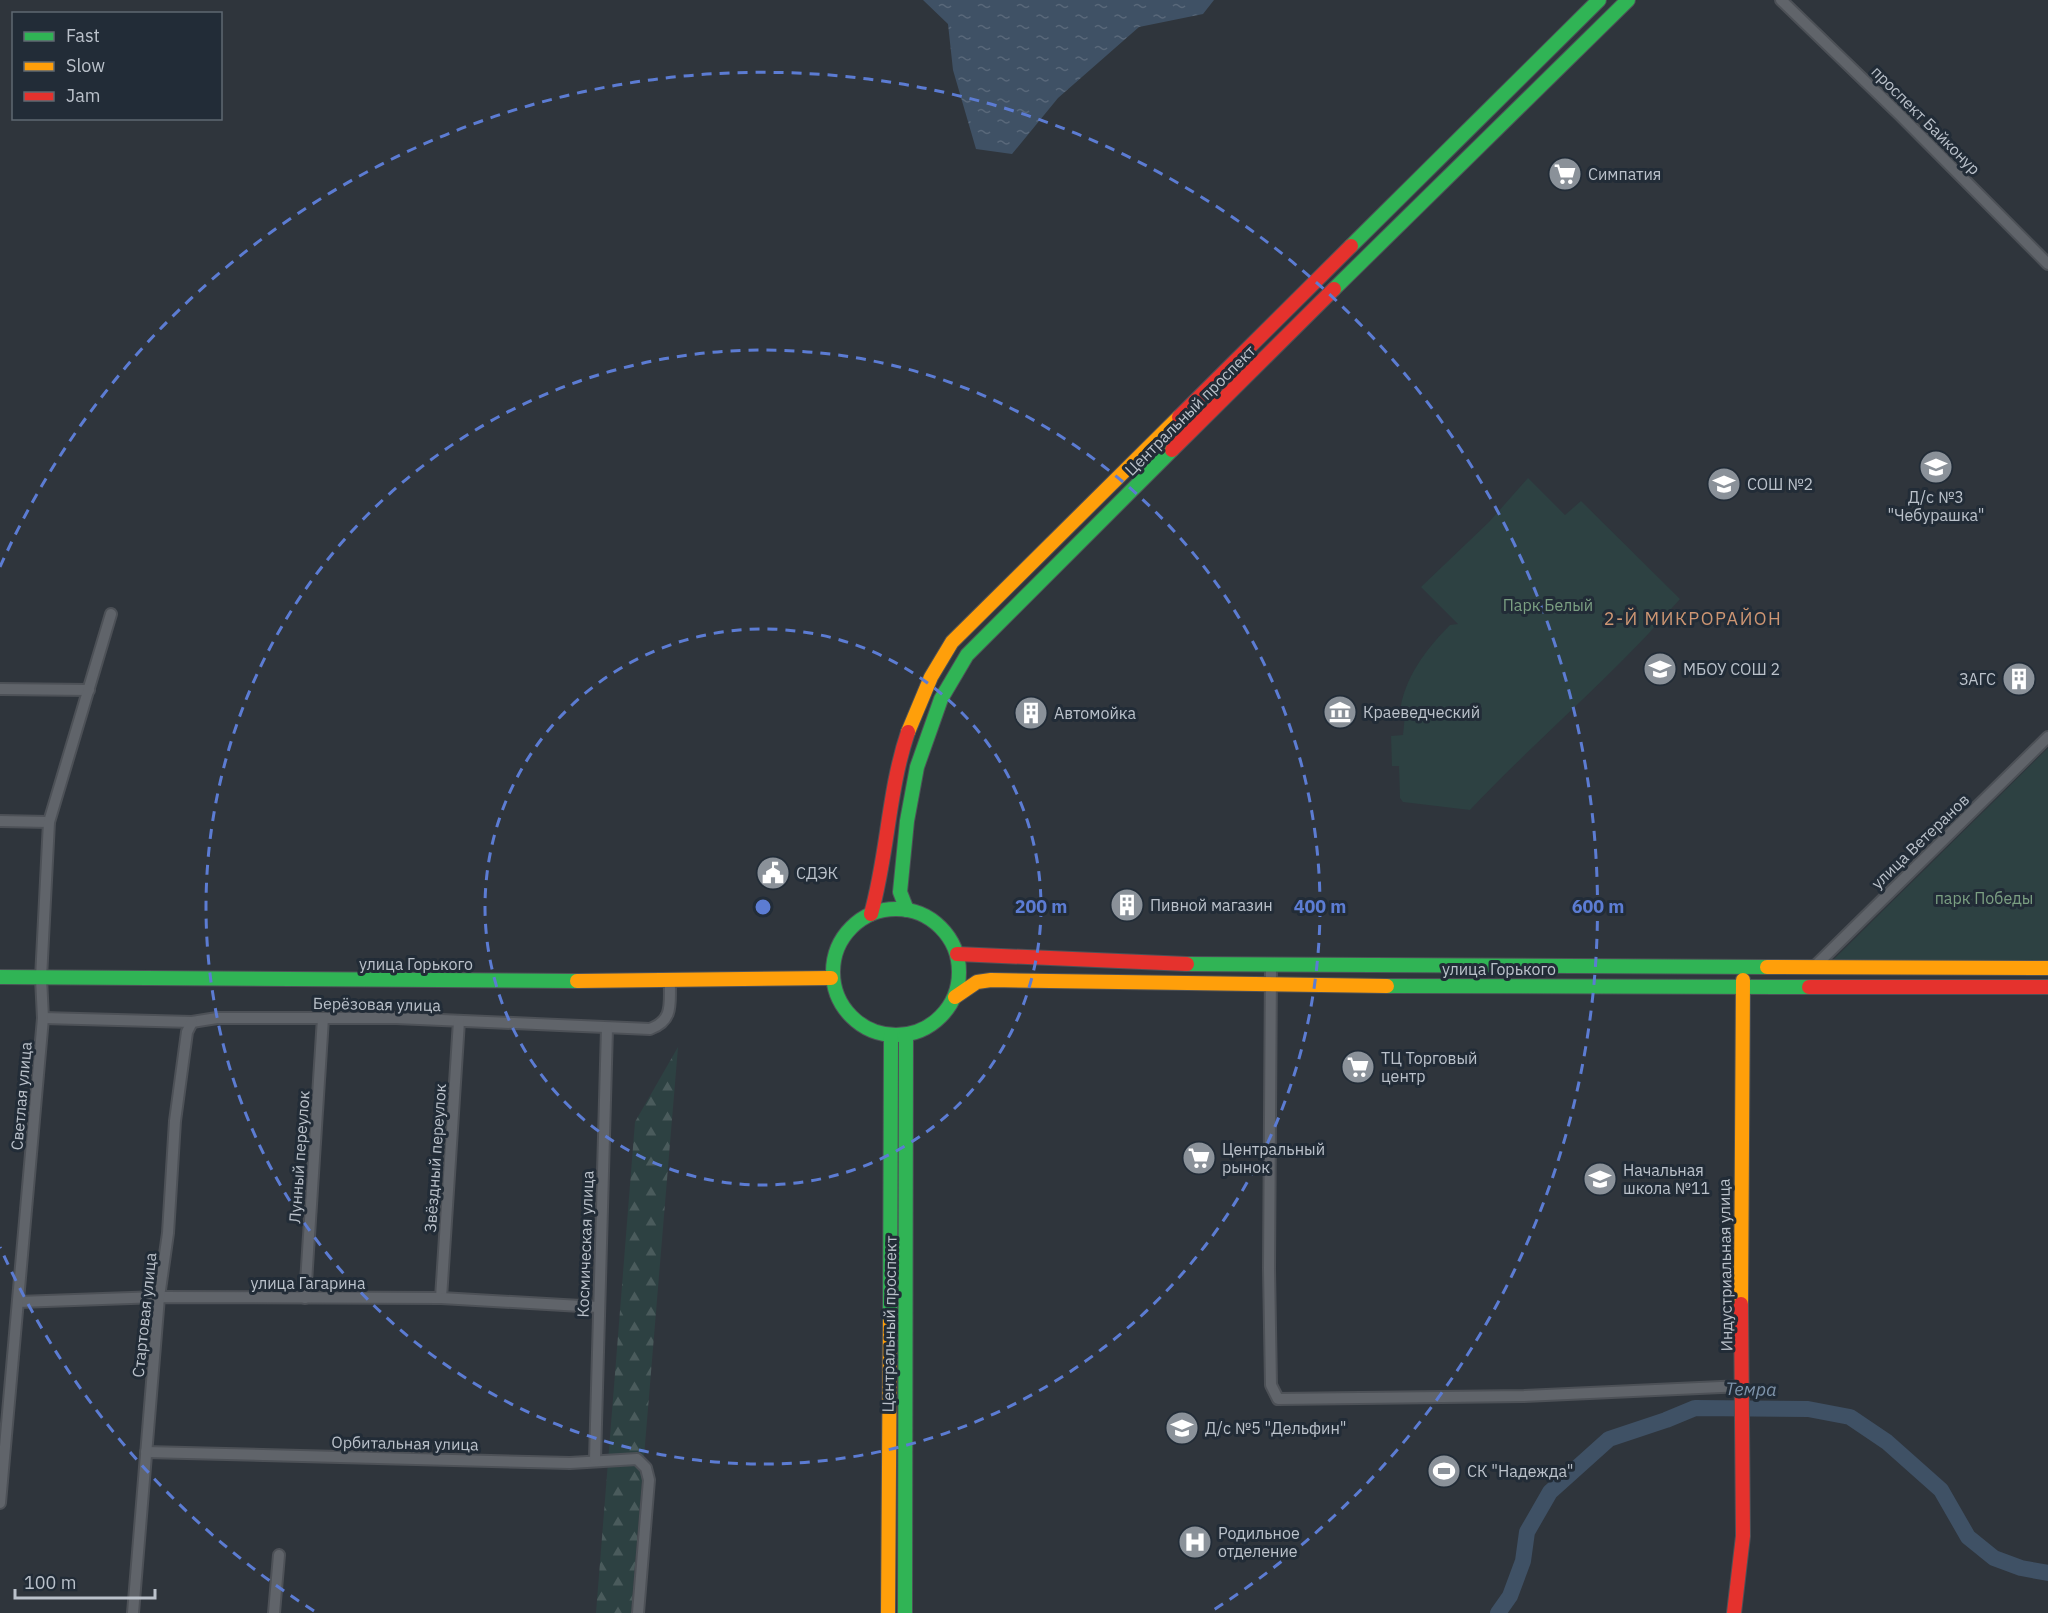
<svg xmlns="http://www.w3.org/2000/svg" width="2048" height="1613" font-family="'IBM Plex Sans',sans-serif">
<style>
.forest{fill:url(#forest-firs)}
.park{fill:#2d4142}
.water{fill:url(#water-ripples)}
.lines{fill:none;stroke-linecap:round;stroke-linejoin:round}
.river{stroke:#3f5165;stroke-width:16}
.street-casing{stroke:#4d5157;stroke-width:14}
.fast-casing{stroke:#4d5157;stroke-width:16}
.slow-casing{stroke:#4d5157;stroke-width:16}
.jam-casing{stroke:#4d5157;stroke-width:16}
.street{stroke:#60646a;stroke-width:10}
.fast{stroke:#30b455;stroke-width:14}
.slow{stroke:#ff9f0a;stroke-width:14}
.jam{stroke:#e5322d;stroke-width:14}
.ring{fill:none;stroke:#5c7cd3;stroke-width:3;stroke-dasharray:10 8}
.labels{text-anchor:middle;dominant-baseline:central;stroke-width:6;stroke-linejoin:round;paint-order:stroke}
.street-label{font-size:16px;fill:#bbc2cb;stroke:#222c37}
.poi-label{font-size:16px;fill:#bbc2cb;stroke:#222c37;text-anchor:start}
.park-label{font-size:16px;fill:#7b9f82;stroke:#222c37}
.neighbourhood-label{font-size:18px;letter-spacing:1.5px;fill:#ce9673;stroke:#222c37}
.water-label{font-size:18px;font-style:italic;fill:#7f94ab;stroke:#222c37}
.centre{fill:#5c7cd3;stroke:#222c37;stroke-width:3}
.ring-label{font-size:18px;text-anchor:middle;font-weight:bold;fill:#5c7cd3;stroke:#222c37;stroke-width:6;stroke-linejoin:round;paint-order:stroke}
</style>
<defs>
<pattern id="forest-firs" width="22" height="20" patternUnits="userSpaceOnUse" patternTransform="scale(1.5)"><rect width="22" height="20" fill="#2d4142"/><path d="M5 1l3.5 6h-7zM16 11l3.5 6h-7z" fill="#4a5b5c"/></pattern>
<pattern id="water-ripples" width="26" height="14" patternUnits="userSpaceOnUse" patternTransform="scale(1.5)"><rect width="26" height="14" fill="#3f5165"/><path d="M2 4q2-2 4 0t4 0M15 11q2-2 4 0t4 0" fill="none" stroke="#59687a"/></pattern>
</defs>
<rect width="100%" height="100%" fill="#2f353c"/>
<path class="forest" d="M678,1047L631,1613H596L635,1122Z"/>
<g class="park">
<path d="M1528,478L1565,515L1581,501L1680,599C1615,674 1538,738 1470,810L1403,802L1400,798L1399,766H1392L1391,736L1403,735L1405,715L1400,713C1403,679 1427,648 1450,625L1458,624L1421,587L1489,522Z"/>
<path d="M2048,748V961L1833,960Z"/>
</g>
<path class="water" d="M923,0H1214L1203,14L1139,27L1058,98L1012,154L976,149L953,70L948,24Z"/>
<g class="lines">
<path class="river" d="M1498,1613L1510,1596L1523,1561L1527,1532L1550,1492L1609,1439L1666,1420L1695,1408L1808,1409L1850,1417L1887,1442L1941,1490L1968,1537L1994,1558L2021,1568L2048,1573"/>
<g class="street-casing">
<g id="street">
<path d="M1781,0L1900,115L2048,264"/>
<path d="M0,689L89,690"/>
<path d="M0,821L49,822"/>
<path d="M1271,965L1269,1269L1271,1385L1278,1399L1524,1396L1743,1386"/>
<path d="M1813,968L2048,737"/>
<path d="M43,1018L192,1022L217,1018H396L650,1029C675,1020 669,1002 670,979"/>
<path d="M305,1298L323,1018"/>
<path d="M441,1298L459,1021"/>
<path d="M18,1302L159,1297L441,1298L598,1307"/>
<path d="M146,1452L570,1463L637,1459L646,1468L649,1480L638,1613"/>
<path d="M595,1460L607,1028"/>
<path d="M0,1503L43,1018L41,978L49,822L111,614"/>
<path d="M133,1613L159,1297L168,1233L175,1121L187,1032L192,1022"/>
<path d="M274,1613L279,1555"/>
</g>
</g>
<g class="fast-casing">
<g id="fast">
<path d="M1351,246L1599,0"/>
<path d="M1334,289L1628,0"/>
<circle cx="896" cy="972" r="63"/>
<path d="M907,910L900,892L907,821L917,767L941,699L967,655L1172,450"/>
<path d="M1187,964L1767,967"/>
<path d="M0,977L577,981"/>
<path d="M1387,986L1809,987"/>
<path d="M890,1321L891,1036"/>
<path d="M905,1613L906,1035"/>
</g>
</g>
<g class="slow-casing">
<g id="slow">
<path d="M908,732L931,677L952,642L1179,417"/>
<path d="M1767,967L2048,968"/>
<path d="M577,981L831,978"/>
<path d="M955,997L977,982L991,980L1387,986"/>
<path d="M1741,1304L1743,980"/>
<path d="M888,1613L890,1321"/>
</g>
</g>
<g class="jam-casing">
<g id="jam">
<path d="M1179,417L1351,246"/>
<path d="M1172,450L1334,289"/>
<path d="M871,914C888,854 888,791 908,732"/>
<path d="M957,954L1187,964"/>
<path d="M1809,987H2048"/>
<path d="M1734,1613L1743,1536L1741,1304"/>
</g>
</g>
<use href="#street" class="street"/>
<use href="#fast" class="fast"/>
<use href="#slow" class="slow"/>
<use href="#jam" class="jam"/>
</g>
<g class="ring">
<circle cx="763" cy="907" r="278"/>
<circle cx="763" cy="907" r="557"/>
<path d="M314 1611A835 835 0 0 1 0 1247M0 567A835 835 0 1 1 1212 1611"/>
</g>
<defs>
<g id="supermarket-disc" transform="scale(1.725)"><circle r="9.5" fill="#8a9199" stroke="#222c37"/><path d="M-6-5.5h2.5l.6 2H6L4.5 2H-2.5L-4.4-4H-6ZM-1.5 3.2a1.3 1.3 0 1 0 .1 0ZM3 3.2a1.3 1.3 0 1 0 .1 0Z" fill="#fff"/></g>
<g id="school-disc" transform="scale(1.725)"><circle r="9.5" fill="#8a9199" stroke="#222c37"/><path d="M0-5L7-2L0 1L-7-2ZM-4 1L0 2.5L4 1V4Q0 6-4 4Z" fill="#fff"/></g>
<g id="building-disc" transform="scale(1.725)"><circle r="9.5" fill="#8a9199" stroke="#222c37"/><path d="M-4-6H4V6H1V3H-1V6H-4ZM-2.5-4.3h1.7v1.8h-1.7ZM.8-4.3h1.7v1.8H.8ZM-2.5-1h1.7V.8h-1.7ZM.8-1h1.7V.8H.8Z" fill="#fff"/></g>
<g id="museum-disc" transform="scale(1.725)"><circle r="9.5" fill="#8a9199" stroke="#222c37"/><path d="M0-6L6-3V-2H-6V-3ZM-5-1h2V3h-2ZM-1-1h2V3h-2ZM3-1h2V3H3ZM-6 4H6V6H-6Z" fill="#fff"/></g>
<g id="civic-disc" transform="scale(1.725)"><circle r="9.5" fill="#8a9199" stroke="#222c37"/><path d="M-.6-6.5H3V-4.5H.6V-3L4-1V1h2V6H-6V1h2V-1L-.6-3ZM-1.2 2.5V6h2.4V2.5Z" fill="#fff"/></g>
<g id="stadium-disc" transform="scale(1.725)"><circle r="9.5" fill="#8a9199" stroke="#222c37"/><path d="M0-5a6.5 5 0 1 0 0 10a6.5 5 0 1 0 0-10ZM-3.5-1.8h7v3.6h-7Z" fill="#fff"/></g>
<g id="hospital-disc" transform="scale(1.725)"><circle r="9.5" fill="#8a9199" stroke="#222c37"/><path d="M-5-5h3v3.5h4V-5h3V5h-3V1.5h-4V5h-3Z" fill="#fff"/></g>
</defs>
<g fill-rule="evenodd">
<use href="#supermarket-disc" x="1565" y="174"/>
<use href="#school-disc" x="1936" y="467"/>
<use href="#school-disc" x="1724" y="484"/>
<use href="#school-disc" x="1660" y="669"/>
<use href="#building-disc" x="2019" y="679"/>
<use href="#museum-disc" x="1340" y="712"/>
<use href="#building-disc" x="1031" y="713"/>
<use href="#civic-disc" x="773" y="873"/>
<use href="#building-disc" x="1127" y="905"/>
<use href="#supermarket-disc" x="1358" y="1067"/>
<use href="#supermarket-disc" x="1199" y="1158"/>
<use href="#school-disc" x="1600" y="1179"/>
<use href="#school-disc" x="1182" y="1428"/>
<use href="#stadium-disc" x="1444" y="1471"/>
<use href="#hospital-disc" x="1195" y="1542"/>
</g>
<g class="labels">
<g class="street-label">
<text transform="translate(1926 120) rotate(45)">проспект Байконур</text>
<text transform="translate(1190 410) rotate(-45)">Центральный проспект</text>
<text transform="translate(1920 841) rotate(-44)">улица Ветеранов</text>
<text x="416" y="964">улица Горького</text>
<text x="1499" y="969">улица Горького</text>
<text transform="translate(377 1004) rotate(1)">Берёзовая улица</text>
<text transform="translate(21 1096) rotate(-85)">Светлая улица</text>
<text transform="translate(299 1157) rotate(-86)">Лунный переулок</text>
<text transform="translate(435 1158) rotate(-86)">Звёздный переулок</text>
<text transform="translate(585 1244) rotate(-88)">Космическая улица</text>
<text transform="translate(1725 1265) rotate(-91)">Индустриальная улица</text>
<text x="308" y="1283">улица Гагарина</text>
<text transform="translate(144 1315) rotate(-84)">Стартовая улица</text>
<text transform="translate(889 1324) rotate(-89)">Центральный проспект</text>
<text transform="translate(405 1443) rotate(1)">Орбитальная улица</text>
</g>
<g class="poi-label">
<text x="1588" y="174">Симпатия</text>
<text x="1747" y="484">СОШ №2</text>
<text x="1936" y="497" text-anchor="middle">Д/c №3<tspan x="1936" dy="18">"Чебурашка"</tspan></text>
<text x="1683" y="669">МБОУ СОШ 2</text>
<text x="1996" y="679" text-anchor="end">ЗАГС</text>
<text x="1363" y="712">Краеведческий</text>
<text x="1054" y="713">Автомойка</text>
<text x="796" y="873">СДЭК</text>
<text x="1150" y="905">Пивной магазин</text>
<text x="1381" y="1058">ТЦ Торговый<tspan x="1381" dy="18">центр</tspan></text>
<text x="1222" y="1149">Центральный<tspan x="1222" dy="18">рынок</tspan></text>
<text x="1623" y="1170">Начальная<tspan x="1623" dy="18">школа №11</tspan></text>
<text x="1205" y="1428">Д/c №5 "Дельфин"</text>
<text x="1467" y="1471">СК "Надежда"</text>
<text x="1218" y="1533">Родильное<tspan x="1218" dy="18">отделение</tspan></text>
</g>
<g class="park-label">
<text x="1548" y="605">Парк Белый</text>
<text x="1984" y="898">парк Победы</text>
</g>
<g class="neighbourhood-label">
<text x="1693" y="618">2-Й МИКРОРАЙОН</text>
</g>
<g class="water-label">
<text transform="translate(1751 1389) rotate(1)">Темра</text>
</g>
</g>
<circle cx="763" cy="907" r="9" class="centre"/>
<g class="ring-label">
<text x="1041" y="913">200 m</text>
<text x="1320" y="913">400 m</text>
<text x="1598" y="913">600 m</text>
</g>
<rect x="12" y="12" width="210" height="108" fill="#222c37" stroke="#5f6872" stroke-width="1.5"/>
<rect x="24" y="32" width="30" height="9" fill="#30b455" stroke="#5f6872" stroke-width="1.5"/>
<text x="66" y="42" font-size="18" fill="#bbc2cb">Fast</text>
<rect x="24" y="62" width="30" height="9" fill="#ff9f0a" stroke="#5f6872" stroke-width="1.5"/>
<text x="66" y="72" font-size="18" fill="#bbc2cb">Slow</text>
<rect x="24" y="92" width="30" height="9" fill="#e5322d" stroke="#5f6872" stroke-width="1.5"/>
<text x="66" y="102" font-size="18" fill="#bbc2cb">Jam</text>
<path d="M15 1589v9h140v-9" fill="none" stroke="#bbc2cb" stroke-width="3"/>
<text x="24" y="1589" font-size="18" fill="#bbc2cb" stroke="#222c37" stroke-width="4.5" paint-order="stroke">100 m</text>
</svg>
